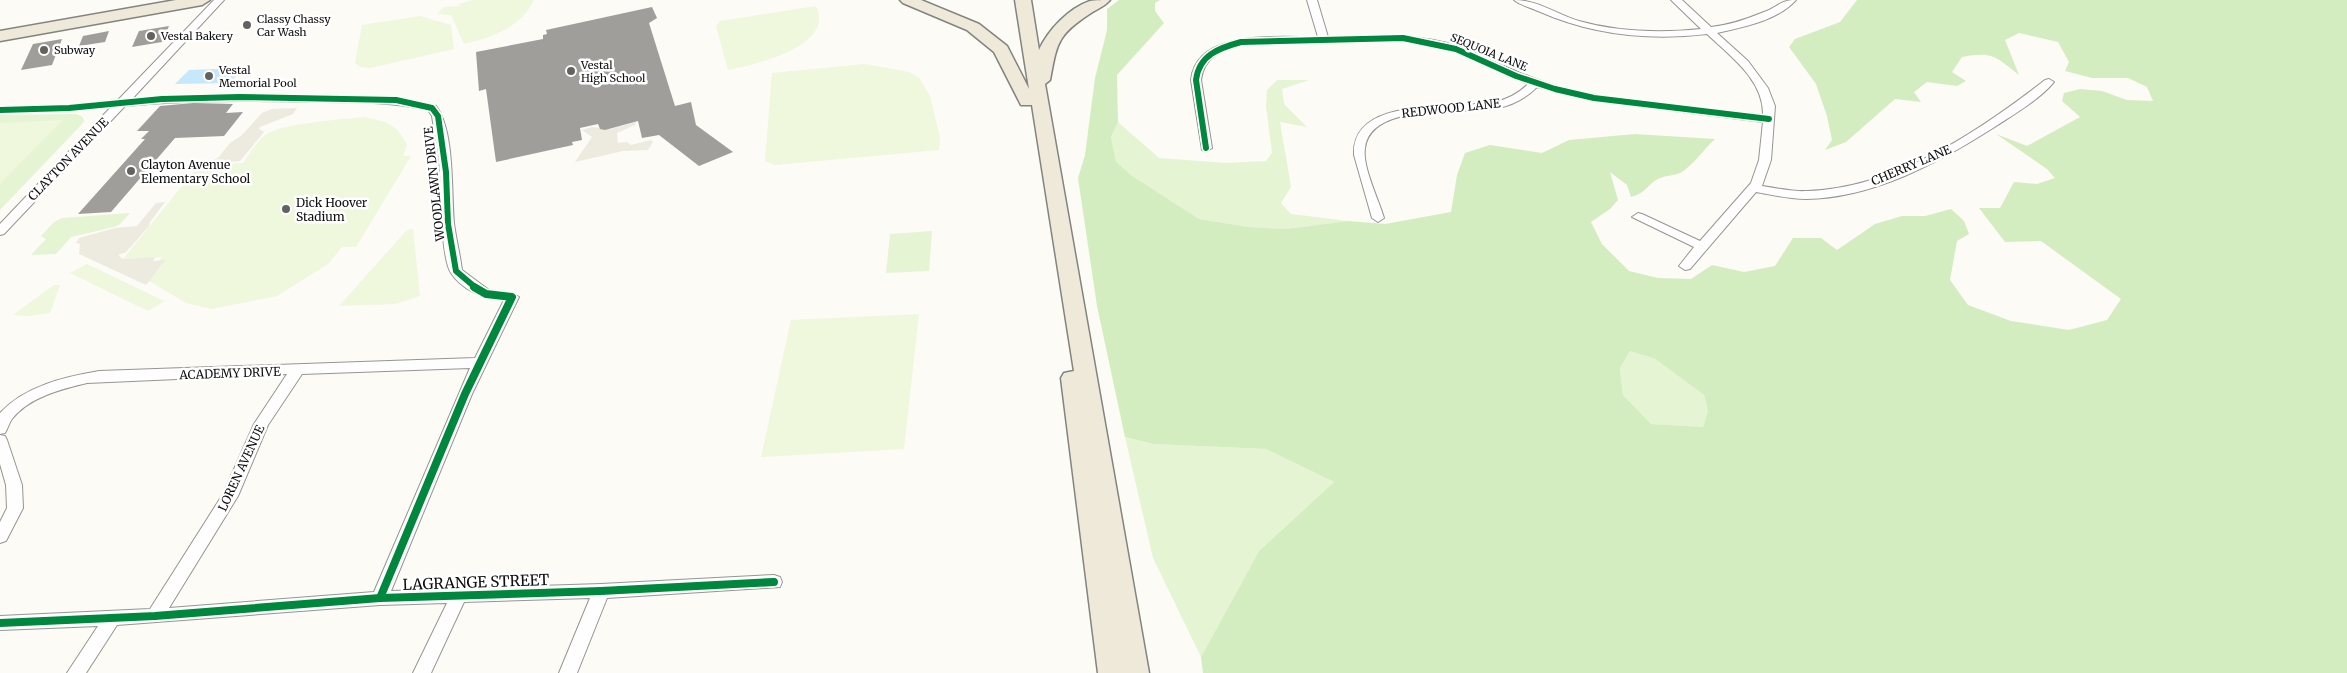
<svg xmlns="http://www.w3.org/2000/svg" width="2347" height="673" font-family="Merriweather,serif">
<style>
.green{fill:#e5f4d2}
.forest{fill:#d4edc0;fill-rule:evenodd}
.pitch{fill:#eff7dd}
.plaza{fill:#edeadf}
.water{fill:#c7e7fa}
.building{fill:#a09e9a}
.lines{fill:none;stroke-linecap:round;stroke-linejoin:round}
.street-casing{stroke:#969593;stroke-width:2}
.primary-casing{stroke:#838380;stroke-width:3}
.street{fill:#fffefe;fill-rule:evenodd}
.primary{fill:#eee9d9;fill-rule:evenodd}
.cycleway-far1-casing{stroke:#fff;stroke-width:9}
.cycleway-casing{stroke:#fff;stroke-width:11}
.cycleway-far1{stroke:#00873e;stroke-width:6}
.cycleway{stroke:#00873e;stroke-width:8}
.poi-dot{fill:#626260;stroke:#fff;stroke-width:2}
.labels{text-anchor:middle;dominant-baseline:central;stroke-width:5;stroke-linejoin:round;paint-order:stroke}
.far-poi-label{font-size:11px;fill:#0f0f0f;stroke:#fff;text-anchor:start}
.far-street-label{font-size:11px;fill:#0f0f0f;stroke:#fff}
.street-label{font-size:12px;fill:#0f0f0f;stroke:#fff}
.poi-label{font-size:12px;fill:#0f0f0f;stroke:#fff;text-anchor:start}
.near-street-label{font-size:15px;fill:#0f0f0f;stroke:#fff}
</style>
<rect width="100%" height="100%" fill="#fcfbf5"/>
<g class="green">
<path d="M1277,80H1309L1282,89L1284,104L1307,127L1280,122L1291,187L1281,203L1291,214L1348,221L1286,229L1249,227L1199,219L1131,175L1116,163L1111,137L1118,122L1159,158L1227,163L1266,161L1272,153L1266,106L1267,90Z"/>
<path d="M76,114L83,117L84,122L0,210V115Z"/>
<path d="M130,213L120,224L114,227L71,237L56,254L31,255L46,239L41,236L54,222L62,218Z"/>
<path d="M932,231L929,271L886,273L890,234Z"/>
<path d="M1630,351L1655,359L1704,395L1708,411L1703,427L1651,424L1623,395L1620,368Z"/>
<path d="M1125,437L1153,444L1266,449L1334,482L1259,551L1201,657L1153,558Z"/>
</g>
<path class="forest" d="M1119,0H1160L1155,3V11L1164,23L1117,75L1118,122L1111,137L1116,162L1131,175L1199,219L1249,227L1286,229L1348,221L1385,224L1451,212L1457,175L1465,153L1490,145L1542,153L1569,140L1635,134L1715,139C1703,150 1695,163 1682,172C1675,176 1664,175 1656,180C1646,187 1645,193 1631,197L1627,185L1610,172L1618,200L1610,209L1591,222L1602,244L1629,271L1658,278L1691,279L1712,265L1744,272L1775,266L1793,238H1821L1837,250L1875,224L1902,216H1925L1951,209L1964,221L1969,234L1957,241L1950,280L1968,305L2011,321L2069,330L2107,320L2121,299L2041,241L2005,242L1979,208H2000L2014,182L2037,184L2055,178L2047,169L1996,134L2027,146L2080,117L2062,101L2064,93L2080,89L2102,91L2127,100L2153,101L2147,87L2128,78H2092L2065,71L2069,62L2058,42L2019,33L2005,40L2019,75C1996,57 1993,51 1962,57L1952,72L1966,81L1957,86L1927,82L1914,92L1921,102L1895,99L1846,142L1825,150L1832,140L1827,116L1816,84L1789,47L1795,39L1840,22L1857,0H2347V673H1203L1201,657L1259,551L1334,482L1266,449L1153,444L1125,437L1097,306L1078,178L1085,155L1095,78L1107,30V9ZM1630,351L1655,359L1704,395L1708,411L1703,427L1651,424L1623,395L1620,368Z"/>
<g class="pitch">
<path d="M474,0H533V1C522,27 490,38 464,44L451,15L437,14L444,7L460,6L459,4Z"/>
<path d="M816,6C836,47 753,65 728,70L716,26L720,21Z"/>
<path d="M420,16L451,25L454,49L370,68L361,67L355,63L362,25Z"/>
<path d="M865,64L909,72L919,78L930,96L940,138L939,150L775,165L765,161L772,73Z"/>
<path d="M364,117C388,122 394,122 407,144L403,156H411L356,247H342L328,264L277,296L211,309L186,303L151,282L143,281L162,257L123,259L199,165L243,163C249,155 256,142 265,135C279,124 344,119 364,117Z"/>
<path d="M63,120L0,184V123Z"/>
<path d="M413,229L420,296L395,304L339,306L407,230Z"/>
<path d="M87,264L162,300L165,301L148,311L70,273Z"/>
<path d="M54,285H60L50,313L29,316L13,315Z"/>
<path d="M919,314L904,449L761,457L791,320Z"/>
</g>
<g class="plaza">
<path d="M297,108L293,114L260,127L259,129L264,132L240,161L199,165L218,158L230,143L241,136L262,113L272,109Z"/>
<path d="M636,122L635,125L617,133L618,143L627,142L631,145L651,140L653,142L648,150L623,151L575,162L592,137L582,130L592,127L611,129Z"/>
<path d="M165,202L150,222L149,226L126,252L118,255L123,259L155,257L153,261L165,260L146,285L79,254L80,244L76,243L79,238L115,228L137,226L156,203Z"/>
</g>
<path class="water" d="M243,68L230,83L175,84L189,70Z"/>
<g class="building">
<path d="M652,7L657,18L649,23L675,106L691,102L696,125L733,152L699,166L659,135L642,138L638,121L605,130L600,129L598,124L580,128L582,140L572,142L573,145L496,162L486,89L479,91L476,52L543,39V35L547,34L546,30Z"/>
<path d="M169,26L162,42L132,47L139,31Z"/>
<path d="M109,31L105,42L79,46L83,36Z"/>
<path d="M62,39L52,65L21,70L33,44Z"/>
<path d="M193,103L233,104L226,113L243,112L224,136L175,138L111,212L78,214L145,139H141L149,131H137L160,106Z"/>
</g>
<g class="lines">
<g class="street-casing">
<g id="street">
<path d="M214,0H224L132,99L239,94L396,97L436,106C455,131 451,191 454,223C456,239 460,254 462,270L489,290L512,293L519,297L472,394L391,591L601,584L774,575L780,577L782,582L780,587L607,598L577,673H559L590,598L464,602L431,673H413L447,603L380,605L117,625L86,673H67L98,626L0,630V616L150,609L223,494L254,424L287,374L87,383C62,389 29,397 12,419C9,423 8,428 5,433L0,434V413C25,386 64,377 99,371L475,358L504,300C483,298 463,291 451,273C441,258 441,194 440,174C439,154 435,135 432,116L428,110C387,101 349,102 307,102C246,100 186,100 125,106L4,234L0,235V224L111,107L69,111L0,113V107L69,105L118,100ZM470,368L374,592L169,608L238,496L268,425L302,374Z"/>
<path d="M1307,0H1317L1328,37C1372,36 1418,32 1461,47C1494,60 1525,78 1560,87C1625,104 1696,107 1763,115C1764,80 1730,56 1707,34C1648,41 1592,35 1538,11C1531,8 1520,5 1514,0C1538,0 1556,14 1579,21C1618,32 1661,33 1701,29L1671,0H1682L1711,27C1730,25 1747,19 1764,12C1778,7 1780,0 1796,0C1777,21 1744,27 1717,33L1748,61L1768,88L1775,106L1771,160L1762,186C1777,188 1792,192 1807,191C1895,188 1978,132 2045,80L2049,79L2054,82C2039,100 2013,115 1993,128C1938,163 1873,198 1806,199C1789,199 1773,195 1756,192L1690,269L1685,270L1679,266L1694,247L1632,217L1638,213L1642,214L1700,241L1751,183L1759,160L1763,122L1594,101L1537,87C1526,98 1513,105 1498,108C1465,115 1371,101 1365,148C1362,167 1379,200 1384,218L1378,222L1372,218L1354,155C1351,94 1458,110 1495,102C1508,99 1519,93 1528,84L1453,51L1403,41L1241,45C1221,50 1204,57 1201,80L1212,148L1206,151L1202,150L1191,80C1196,28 1280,38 1318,37Z"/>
<path d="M0,435L5,436L7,440L22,485L23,508L6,541L0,543V522L7,508L6,485L0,464Z"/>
</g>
</g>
<g class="primary-casing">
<g id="primary">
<path d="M176,0H210L202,5L0,41V31Z"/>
<path d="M900,0H921L979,24L1007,46L1029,89L1015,0H1031L1039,50C1048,30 1069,8 1090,1C1095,0 1104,0 1110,0C1105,6 1097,9 1091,13C1057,35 1057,43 1050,80L1045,84L1149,673H1098L1061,378L1064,373L1074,371L1032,105H1021L994,52L967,30L903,3Z"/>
</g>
</g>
<use href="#street" class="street"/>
<use href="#primary" class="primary"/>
<g class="cycleway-far1-casing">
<g id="cycleway-far1">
<path d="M0,110L69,108L162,99L239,97L396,100L432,108L438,116L446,172L448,224L456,271L476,288"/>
<path d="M1206,148L1196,80C1199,55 1219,48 1241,42L1403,38L1456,49L1516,76L1555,89L1594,98L1769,119"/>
</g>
</g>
<g class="cycleway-casing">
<g id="cycleway">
<path d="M380,598L465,394L512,297L486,294L474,287"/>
<path d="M0,623L155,616L380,598L601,591L774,582"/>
</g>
</g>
<use href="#cycleway-far1" class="cycleway-far1"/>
<use href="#cycleway" class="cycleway"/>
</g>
<g class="poi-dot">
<circle cx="247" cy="25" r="5"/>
<circle cx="151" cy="36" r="5"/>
<circle cx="44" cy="50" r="5"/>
<circle cx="571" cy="71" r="5"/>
<circle cx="209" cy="76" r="5"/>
<circle cx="131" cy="171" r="5"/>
<circle cx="286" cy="209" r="5"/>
</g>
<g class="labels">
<g class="far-poi-label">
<text x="257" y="19">Classy Chassy<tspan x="257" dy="13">Car Wash</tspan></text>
<text x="161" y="36">Vestal Bakery</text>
<text x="54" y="50">Subway</text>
<text x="581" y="65">Vestal<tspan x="581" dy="13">High School</tspan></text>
<text x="219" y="70">Vestal<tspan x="219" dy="13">Memorial Pool</tspan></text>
</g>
<g class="far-street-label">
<text transform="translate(1489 52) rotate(22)">SEQUOIA LANE</text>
</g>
<g class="street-label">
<text transform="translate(1451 108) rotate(-6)">REDWOOD LANE</text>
<text transform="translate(68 159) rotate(-46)">CLAYTON AVENUE</text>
<text transform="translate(1911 165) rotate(-23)">CHERRY LANE</text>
<text transform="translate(434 184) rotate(-96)">WOODLAWN DRIVE</text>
<text transform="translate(230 373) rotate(-2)">ACADEMY DRIVE</text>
<text transform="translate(241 468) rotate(-65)">LOREN AVENUE</text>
</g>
<g class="poi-label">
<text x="141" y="164">Clayton Avenue<tspan x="141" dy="14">Elementary School</tspan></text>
<text x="296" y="202">Dick Hoover<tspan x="296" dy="14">Stadium</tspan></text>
</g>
<g class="near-street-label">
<text transform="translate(476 582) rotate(-2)">LAGRANGE STREET</text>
</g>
</g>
</svg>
